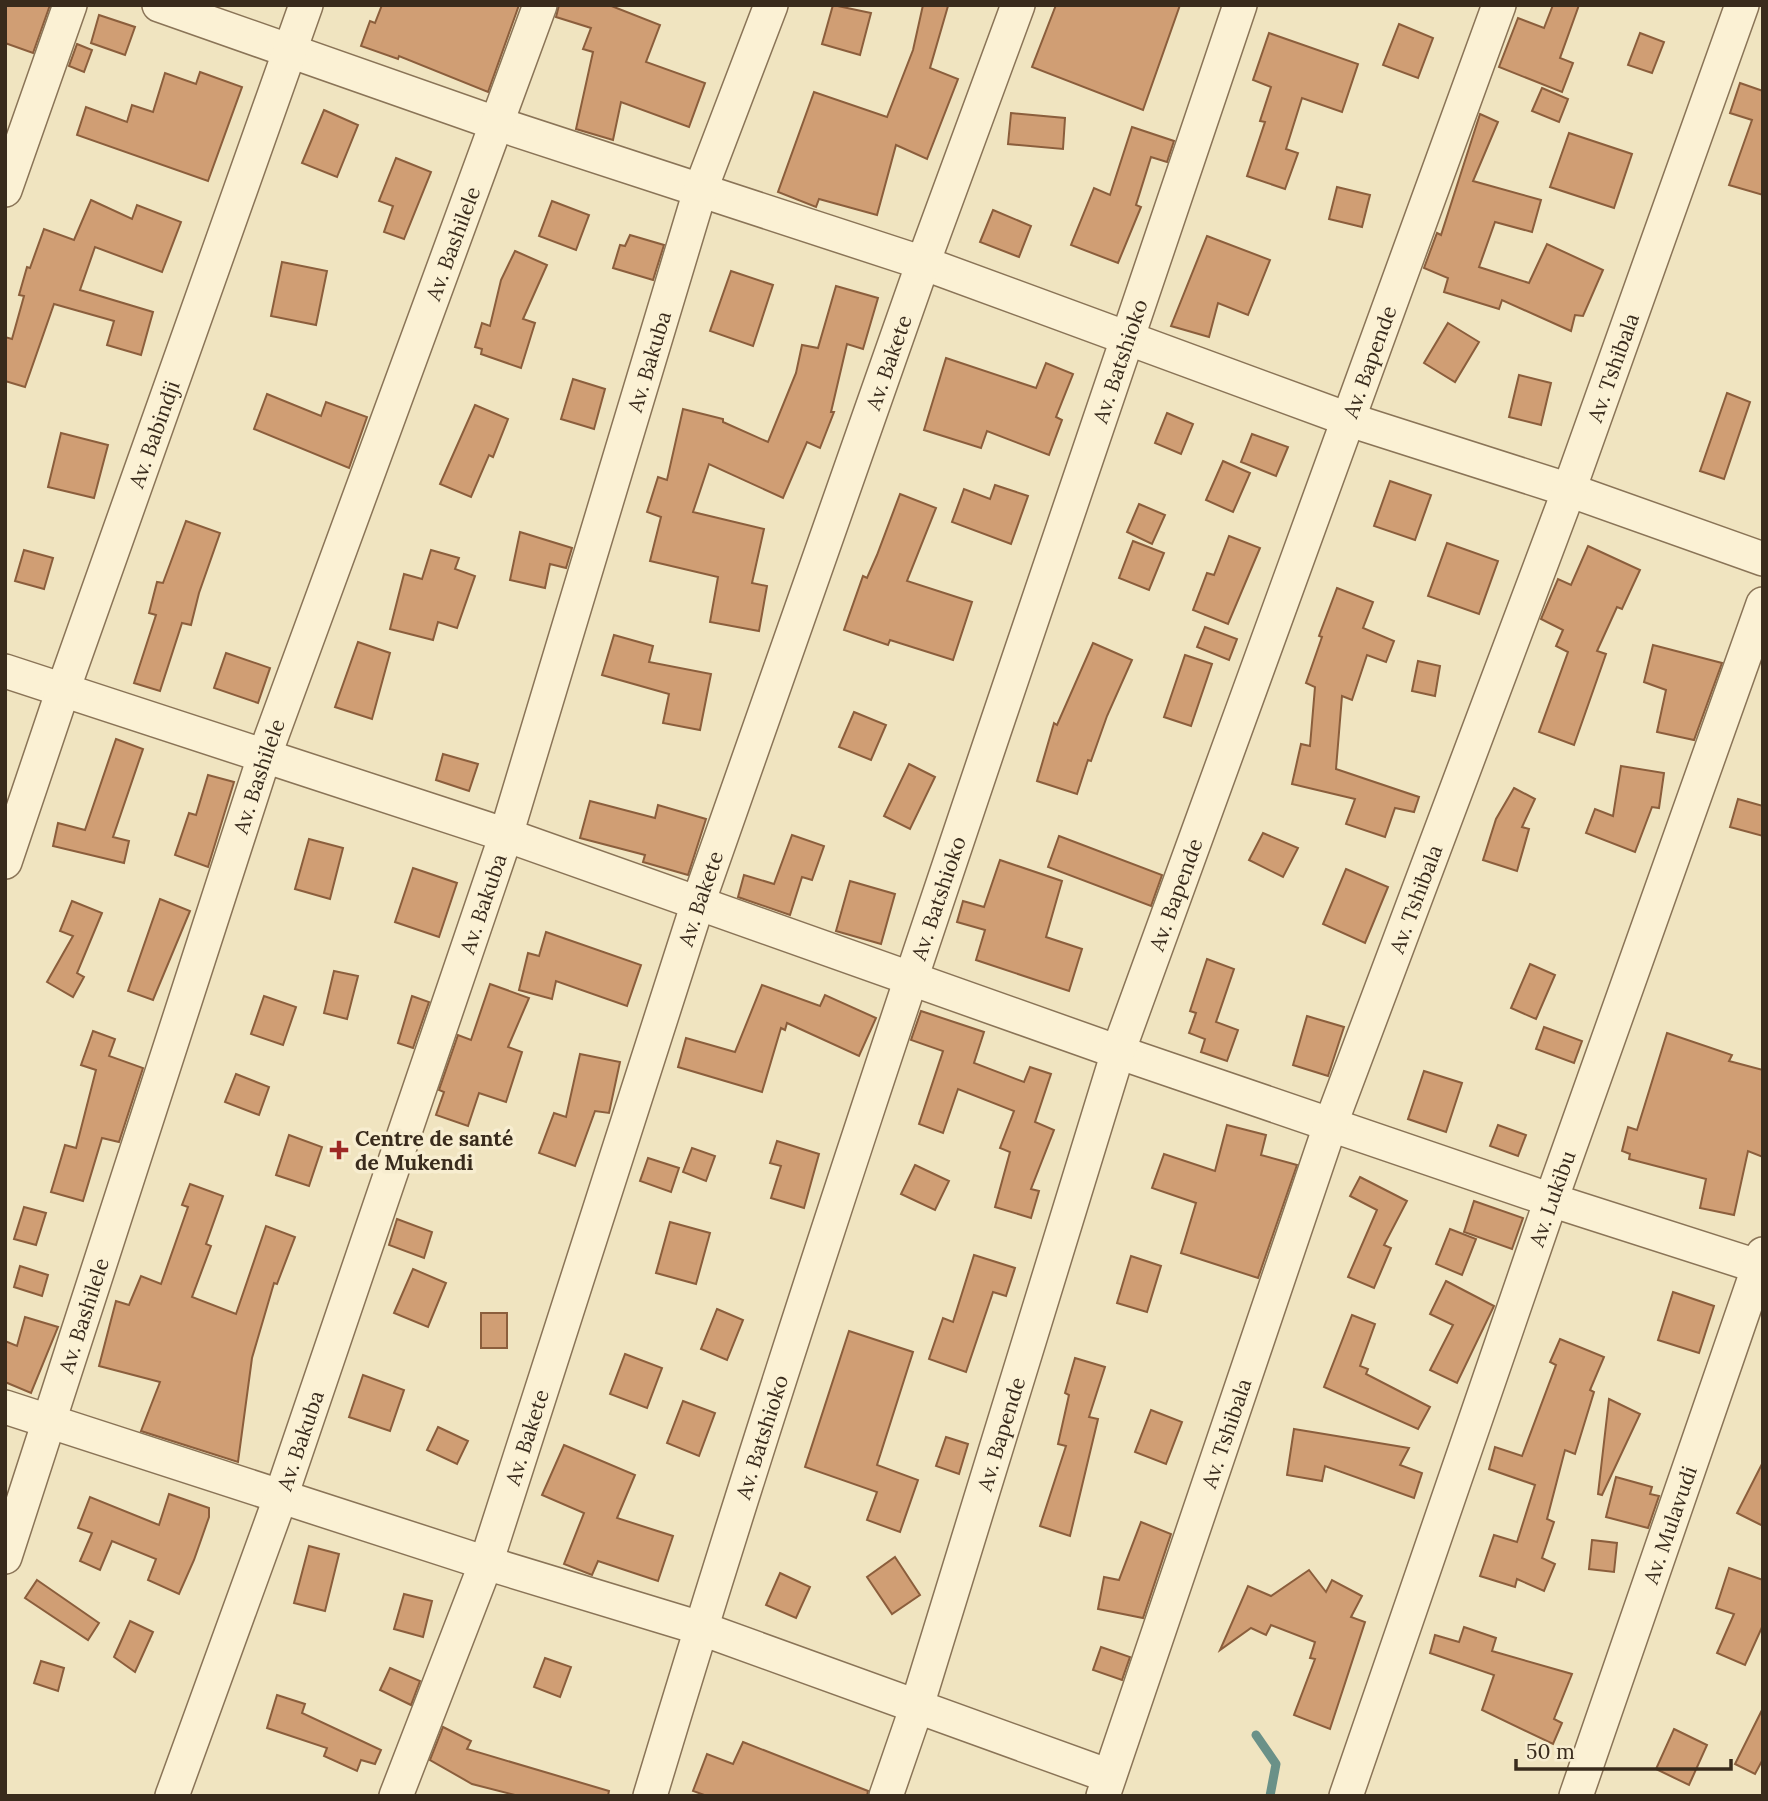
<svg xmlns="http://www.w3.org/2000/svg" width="1768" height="1801" font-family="Lora,serif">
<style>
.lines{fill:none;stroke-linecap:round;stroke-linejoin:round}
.stream{stroke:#6a9188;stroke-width:9}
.building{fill:#d09e74;stroke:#8b5e3c;stroke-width:2}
.minor-casing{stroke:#8a7457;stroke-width:36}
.minor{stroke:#fbf1d4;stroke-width:33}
.poi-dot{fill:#9d2824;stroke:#f7edd0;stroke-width:2.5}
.labels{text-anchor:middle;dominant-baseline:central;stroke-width:7;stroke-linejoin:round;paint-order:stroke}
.street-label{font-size:21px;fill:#392b1c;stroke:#f7edd0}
.poi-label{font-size:21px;font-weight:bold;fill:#392b1c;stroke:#f7edd0;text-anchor:start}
</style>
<rect width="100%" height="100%" fill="#f0e4c0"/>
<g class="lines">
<path class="stream" d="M1256,1735L1276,1764L1270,1796"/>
</g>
<g class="building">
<path d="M5,5H50L33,53L5,43Z"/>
<path d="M382,5H519L488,92L399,56L398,59L361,46L370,21L375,23Z"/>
<path d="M559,5H609L660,25L646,62L705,83L689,127L621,102L613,140L576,129L593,52L583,49L591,28L556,17Z"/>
<path d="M833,5L871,13L860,55L822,44Z"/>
<path d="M923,5L948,6L930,68L958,79L927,159L896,145L877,215L819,199L816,207L778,192L814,92L887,117L913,50Z"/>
<path d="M1056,5H1180L1143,110L1032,67Z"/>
<path d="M1553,5H1579L1560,58L1573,63L1562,92L1499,67L1518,18L1544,28Z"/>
<path d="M99,15L135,27L125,55L91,43Z"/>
<path d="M1399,24L1433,38L1418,78L1383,65Z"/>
<path d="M1269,33L1358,64L1342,112L1302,98L1286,149L1298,153L1285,189L1247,176L1265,122L1260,121L1271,87L1253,80Z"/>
<path d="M1640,33L1664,42L1652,73L1628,65Z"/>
<path d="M77,44L92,50L84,72L69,66Z"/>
<path d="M200,72L242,87L208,181L77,135L86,107L127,122L132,105L153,112L165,73L196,84Z"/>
<path d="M1740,83L1763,91V195L1729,185L1752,120L1730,113Z"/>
<path d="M1542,88L1568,99L1559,122L1532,111Z"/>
<path d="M324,110L358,125L337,177L302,163Z"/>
<path d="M1011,113L1065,118L1063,149L1008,144Z"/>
<path d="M1480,114L1498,122L1473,181L1541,200L1532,232L1495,222L1479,267L1529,283L1547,244L1603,270L1583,316L1575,315L1571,331L1502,300L1499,309L1444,292L1448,278L1424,268L1437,233L1441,235Z"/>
<path d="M1132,127L1174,141L1167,162L1151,157L1136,205L1141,207L1118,263L1071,245L1094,188L1110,195Z"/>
<path d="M1569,133L1632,154L1614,208L1550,187Z"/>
<path d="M396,158L431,172L404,239L384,232L393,206L379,201Z"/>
<path d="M1337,187L1370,195L1362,227L1329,219Z"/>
<path d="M91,200L132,219L137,205L181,222L162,272L95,247L80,290L153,312L141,355L107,345L114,321L54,304L25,387L5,381V337L12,339L24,296L19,295L27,267L30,268L44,229L74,240Z"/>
<path d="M552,201L589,215L576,250L539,236Z"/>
<path d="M993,210L1031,226L1019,257L980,242Z"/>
<path d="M630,235L664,245L653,280L613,268L620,245L625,246Z"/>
<path d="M1207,236L1270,260L1248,315L1218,303L1209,337L1171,326Z"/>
<path d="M515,251L547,265L523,319L535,323L521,368L481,354L482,349L475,347L482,323L490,326L501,280Z"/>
<path d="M282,262L327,271L316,325L271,316Z"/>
<path d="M731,271L773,285L753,346L710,331Z"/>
<path d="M836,286L878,298L863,349L847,344L831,412H834L820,448L807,442L783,498L709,464L693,512L764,529L752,583L767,586L759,631L710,622L718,577L650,561L661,517L647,512L658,477L667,480L683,409L723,419V422L768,442L796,373L802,345L818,348Z"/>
<path d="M1448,323L1479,342L1455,382L1424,363Z"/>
<path d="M946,358L1036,388L1046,363L1073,374L1056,417L1062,420L1049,455L987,431L981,448L924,430Z"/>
<path d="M1519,375L1551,383L1541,425L1509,417Z"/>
<path d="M573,379L605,389L594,429L561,419Z"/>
<path d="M1727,393L1750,402L1724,479L1700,471Z"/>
<path d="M267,394L321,416L326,402L367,417L349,468L254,429Z"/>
<path d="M475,405L508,419L493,457L489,455L471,497L440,484Z"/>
<path d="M1167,413L1193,424L1181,454L1155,443Z"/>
<path d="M61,433L108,445L94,498L48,487Z"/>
<path d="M1252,434L1288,447L1276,476L1241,462Z"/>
<path d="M1223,461L1250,473L1233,512L1206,500Z"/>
<path d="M1390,481L1431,495L1415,540L1374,526Z"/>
<path d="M995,485L1028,496L1011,544L952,522L964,489L990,499Z"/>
<path d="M900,494L936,508L907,581L972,602L953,660L890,640L888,645L844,630L863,576L867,578L877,555Z"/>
<path d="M1139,504L1165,515L1152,544L1127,532Z"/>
<path d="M186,521L220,533L199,593L191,625L182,623L160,691L134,683L156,615L149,613L157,582L163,583Z"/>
<path d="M520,532L572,548L566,568L550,564L545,588L510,580Z"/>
<path d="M1229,536L1260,548L1228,624L1193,610L1207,573L1214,575Z"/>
<path d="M1133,541L1164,553L1149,590L1119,578Z"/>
<path d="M1447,543L1498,561L1479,614L1428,596Z"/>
<path d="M1588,546L1640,570L1622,609L1617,607L1597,651L1606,654L1574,745L1539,732L1568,652L1556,646L1563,630L1541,619L1558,579L1571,585Z"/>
<path d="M24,550L53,558L44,589L15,581Z"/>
<path d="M431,550L459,558L455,569L475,576L457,628L438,622L433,640L390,629L404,574L422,579Z"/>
<path d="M1337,588L1373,602L1363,628L1394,641L1386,662L1367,655L1352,700L1342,696L1336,769L1419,797L1414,812L1395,808L1385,837L1346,824L1355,799L1292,784L1301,744L1310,746L1315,687L1306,683L1322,637L1319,636Z"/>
<path d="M1205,627L1237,639L1229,660L1197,647Z"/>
<path d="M614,635L653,646L649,662L711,674L700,730L663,723L669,694L602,675Z"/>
<path d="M358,642L390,653L372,719L335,707Z"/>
<path d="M1093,643L1132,660L1107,716L1091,761L1088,760L1077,794L1037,781L1054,723L1057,725Z"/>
<path d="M1653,645L1722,663L1694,740L1657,732L1666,690L1644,682Z"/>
<path d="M226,653L270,668L258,703L214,688Z"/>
<path d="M1185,655L1212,664L1191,726L1164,717Z"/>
<path d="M1418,661L1440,666L1435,696L1412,691Z"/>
<path d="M854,712L886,725L871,760L839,747Z"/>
<path d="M116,739L143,749L113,837L129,841L124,863L53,846L58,823L85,830Z"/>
<path d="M443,754L478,764L469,791L436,780Z"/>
<path d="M909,764L935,777L910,829L884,816Z"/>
<path d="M1621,766L1664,773L1659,808L1652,807L1635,852L1586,833L1595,809L1613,816Z"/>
<path d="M208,775L234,782L208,867L175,855L189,813L196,815Z"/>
<path d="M1514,788L1535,799L1522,827L1529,829L1517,871L1483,860L1496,819Z"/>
<path d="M1738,799L1763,806V836L1730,827Z"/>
<path d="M590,801L655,818L658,805L706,819L688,875L643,862L645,855L580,838Z"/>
<path d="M1263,833L1298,848L1283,877L1249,860Z"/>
<path d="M792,835L824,846L812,880L802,877L790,915L738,897L744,875L774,884Z"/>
<path d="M1059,836L1162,875L1151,906L1048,867Z"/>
<path d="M309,839L343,848L330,899L295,889Z"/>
<path d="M1000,860L1062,881L1046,937L1082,949L1069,991L976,960L985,930L957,922L963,901L984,907Z"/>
<path d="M413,868L457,883L439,937L395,922Z"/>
<path d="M1346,869L1388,887L1365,943L1323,924Z"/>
<path d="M850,881L895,894L881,944L836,931Z"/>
<path d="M160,899L190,911L153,1000L128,991Z"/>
<path d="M72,901L102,913L77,973L84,977L73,997L47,982L73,936L60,931Z"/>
<path d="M546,932L641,965L627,1006L556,981L552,999L519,990L528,953L539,956Z"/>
<path d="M1207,959L1234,969L1216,1022L1238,1030L1227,1061L1201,1052L1205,1039L1189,1033L1196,1013L1190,1011Z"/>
<path d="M1530,964L1555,975L1536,1019L1511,1008Z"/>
<path d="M334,971L358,976L347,1019L324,1013Z"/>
<path d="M490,984L529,998L508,1047L522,1052L506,1102L479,1093L468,1126L436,1115L444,1092L439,1090L458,1035L471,1040Z"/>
<path d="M762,985L820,1006L825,995L876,1018L859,1056L787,1023L785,1030L781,1028L762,1092L678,1067L686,1038L735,1052Z"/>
<path d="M264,996L296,1007L283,1045L251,1034Z"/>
<path d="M412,996L429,1002L413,1048L398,1043Z"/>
<path d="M921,1011L984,1032L974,1063L1024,1082L1030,1067L1051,1074L1035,1122L1054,1130L1031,1189L1039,1191L1031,1218L995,1207L1010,1152L1000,1148L1014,1111L958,1089L943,1133L919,1124L943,1051L911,1040Z"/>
<path d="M1307,1016L1344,1027L1328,1076L1293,1065Z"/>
<path d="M1544,1027L1582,1041L1574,1063L1536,1049Z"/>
<path d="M93,1031L115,1039L109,1056L143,1068L119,1142L102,1138L83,1201L51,1192L65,1145L76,1148L96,1070L81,1065Z"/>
<path d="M1667,1033L1732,1055L1729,1061L1763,1070V1157L1748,1151L1734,1215L1700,1208L1706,1179L1629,1159L1630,1154L1622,1151L1628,1127L1637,1130Z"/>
<path d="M580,1054L620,1062L609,1113L595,1111L575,1166L539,1153L554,1113L566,1117Z"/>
<path d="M1424,1071L1462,1083L1446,1132L1408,1119Z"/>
<path d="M236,1074L269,1087L259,1115L225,1102Z"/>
<path d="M1227,1125L1266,1135L1261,1155L1297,1165L1258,1278L1181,1253L1196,1203L1152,1188L1164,1154L1215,1171Z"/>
<path d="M1498,1125L1526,1135L1518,1156L1490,1146Z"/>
<path d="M289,1135L322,1147L309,1186L276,1175Z"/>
<path d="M777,1141L819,1154L804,1208L771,1198L781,1166L770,1163Z"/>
<path d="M692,1148L715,1156L706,1181L683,1172Z"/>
<path d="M648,1158L679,1168L671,1192L640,1181Z"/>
<path d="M915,1165L949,1181L935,1210L901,1194Z"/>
<path d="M1360,1177L1407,1201L1384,1245L1391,1248L1374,1288L1348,1277L1377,1210L1350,1196Z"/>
<path d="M190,1184L223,1196L206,1244L211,1246L192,1297L236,1314L266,1226L295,1237L277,1284L274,1283L252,1358L238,1462L141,1431L160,1382L99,1366L116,1301L129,1305L141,1276L161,1284L188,1207L182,1205Z"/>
<path d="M1474,1201L1523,1218L1512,1249L1464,1232Z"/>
<path d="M24,1207L46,1213L36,1245L14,1239Z"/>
<path d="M397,1219L432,1232L424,1258L389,1245Z"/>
<path d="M670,1222L710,1233L696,1284L656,1273Z"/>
<path d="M1450,1229L1476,1239L1462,1275L1436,1264Z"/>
<path d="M974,1255L1015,1268L1006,1296L993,1292L966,1372L929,1359L943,1318L953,1322Z"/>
<path d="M1131,1256L1161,1266L1147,1312L1117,1303Z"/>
<path d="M20,1266L48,1275L42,1296L14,1287Z"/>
<path d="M413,1269L446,1283L428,1327L394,1313Z"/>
<path d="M1446,1281L1494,1306L1457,1383L1430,1370L1453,1325L1430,1314Z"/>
<path d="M1673,1292L1714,1306L1699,1353L1658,1340Z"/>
<path d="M717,1309L743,1320L727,1360L701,1349Z"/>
<rect x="481" y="1313" width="26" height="35"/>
<path d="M1352,1315L1375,1324L1360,1366L1368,1369L1366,1374L1430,1407L1418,1429L1324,1387Z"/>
<path d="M25,1317L58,1327L31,1393L5,1382V1341L17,1346Z"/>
<path d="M849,1331L913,1352L877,1465L918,1480L900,1532L867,1520L877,1492L805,1467Z"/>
<path d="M1560,1339L1604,1357L1590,1390L1594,1392L1575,1454L1565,1450L1547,1519L1554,1522L1542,1558L1555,1564L1544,1591L1517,1579L1515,1587L1480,1576L1494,1535L1517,1542L1535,1485L1489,1469L1495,1447L1522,1456L1556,1365L1550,1362Z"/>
<path d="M625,1354L662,1368L647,1408L610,1394Z"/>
<path d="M1075,1358L1105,1367L1089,1417L1098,1419L1070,1536L1040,1526L1066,1446L1058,1444L1069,1395L1065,1393Z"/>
<path d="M363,1375L404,1390L390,1431L349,1417Z"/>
<path d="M1609,1399L1640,1414L1602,1495L1598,1494Z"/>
<path d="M683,1401L715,1413L699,1456L667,1443Z"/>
<path d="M1151,1410L1182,1422L1166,1464L1135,1452Z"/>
<path d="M438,1427L468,1441L457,1464L427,1450Z"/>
<path d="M1294,1429L1409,1448L1400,1465L1422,1473L1414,1498L1325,1466L1322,1481L1287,1475Z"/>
<path d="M946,1437L968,1444L959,1474L936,1466Z"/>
<path d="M564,1445L635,1475L617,1518L673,1536L658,1581L598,1561L592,1575L564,1564L584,1513L542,1495Z"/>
<path d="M1763,1462V1526L1737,1513Z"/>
<path d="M1616,1477L1652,1487L1650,1494L1659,1496L1648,1528L1606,1517Z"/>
<path d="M169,1494L209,1508V1517L194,1560L179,1594L148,1580L156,1559L112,1541L100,1570L80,1561L92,1533L78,1528L90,1497L159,1525Z"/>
<path d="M1141,1522L1171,1534L1143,1618L1098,1609L1104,1577L1119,1580Z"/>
<path d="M1592,1540L1617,1543L1614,1572L1589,1569Z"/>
<path d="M309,1546L339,1554L325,1611L294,1603Z"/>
<path d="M895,1557L920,1595L892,1614L867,1577Z"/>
<path d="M1729,1568L1763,1580V1625L1745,1665L1717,1653L1734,1614L1716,1608Z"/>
<path d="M1309,1570L1326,1592L1332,1580L1362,1596L1351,1617L1365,1622L1330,1729L1294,1715L1315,1659L1310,1658L1315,1642L1271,1625L1266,1635L1251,1628L1220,1650L1248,1586L1271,1596Z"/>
<path d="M780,1573L810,1587L796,1618L766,1605Z"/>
<path d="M37,1580L99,1623L88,1640L25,1598Z"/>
<path d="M404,1594L432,1601L423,1637L394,1629Z"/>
<path d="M130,1621L153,1632L135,1672L114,1657Z"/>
<path d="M1464,1627L1496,1638L1492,1651L1572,1674L1554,1719L1562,1723L1553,1744L1482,1710L1494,1675L1430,1653L1435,1635L1459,1642Z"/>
<path d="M1101,1647L1130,1657L1122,1680L1093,1670Z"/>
<path d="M545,1658L571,1667L560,1697L534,1687Z"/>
<path d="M41,1661L64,1668L58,1691L34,1683Z"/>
<path d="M390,1668L420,1681L411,1705L380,1690Z"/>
<path d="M277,1695L305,1704L302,1713L381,1750L375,1764L361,1760L357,1771L324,1756L327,1748L267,1728Z"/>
<path d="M1763,1708V1759L1755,1774L1735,1764Z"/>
<path d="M443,1727L471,1741L467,1749L609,1791L608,1796H519L472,1784L430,1760Z"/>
<path d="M1674,1729L1707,1745L1689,1785L1656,1769Z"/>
<path d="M743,1742L868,1791L867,1796H707L693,1791L707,1754L733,1764Z"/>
</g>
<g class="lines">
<g class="minor-casing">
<g id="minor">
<path d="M159,5L498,124L923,263L1350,420L1569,490L1763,559"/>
<path d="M5,190L70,5"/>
<path d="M5,671L506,835L1118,1052L1551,1200L1763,1268"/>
<path id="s1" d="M5,862L63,690L306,5"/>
<path d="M5,1407L486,1563L700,1628L1109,1776"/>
<path id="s2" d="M5,1557L265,754L540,5"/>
<path id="s3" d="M172,1796L281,1496L506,835L700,191L771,5"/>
<path id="s4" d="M396,1796L486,1563L698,903L923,263L1018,5"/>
<path id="s5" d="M650,1796C831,1194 1040,601 1240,5"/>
<path id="s6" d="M886,1796L916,1709L1118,1052L1499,5"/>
<path id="s7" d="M1103,1796L1331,1123L1569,490L1742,5"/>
<path id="s8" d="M1346,1796L1551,1200L1763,604"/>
<path id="s9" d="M1576,1796L1763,1254"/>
</g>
</g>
<use href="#minor" class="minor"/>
</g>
<path class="poi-dot" d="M335.5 1139.5h7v7h7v7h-7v7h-7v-7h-7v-7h7z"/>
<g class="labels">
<g class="street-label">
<text stroke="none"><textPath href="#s2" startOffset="1388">Av. Bashilele</textPath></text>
<text stroke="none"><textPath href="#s5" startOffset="1510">Av. Batshioko</textPath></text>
<text stroke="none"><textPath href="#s3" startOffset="1512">Av. Bakuba</textPath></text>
<text stroke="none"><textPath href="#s6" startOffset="1514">Av. Bapende</textPath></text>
<text stroke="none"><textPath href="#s4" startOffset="1516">Av. Bakete</textPath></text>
<text stroke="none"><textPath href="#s7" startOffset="1517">Av. Tshibala</textPath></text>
<text stroke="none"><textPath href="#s1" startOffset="453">Av. Babindji</textPath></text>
<text stroke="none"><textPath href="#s2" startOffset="821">Av. Bashilele</textPath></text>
<text stroke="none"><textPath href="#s6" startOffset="947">Av. Bapende</textPath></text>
<text stroke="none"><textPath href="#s4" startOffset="948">Av. Bakete</textPath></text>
<text stroke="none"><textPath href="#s7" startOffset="950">Av. Tshibala</textPath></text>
<text stroke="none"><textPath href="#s5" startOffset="943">Av. Batshioko</textPath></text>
<text stroke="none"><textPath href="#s3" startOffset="945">Av. Bakuba</textPath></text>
<text stroke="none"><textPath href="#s8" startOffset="632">Av. Lukibu</textPath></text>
<text stroke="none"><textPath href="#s2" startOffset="254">Av. Bashilele</textPath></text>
<text stroke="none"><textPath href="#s7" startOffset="383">Av. Tshibala</textPath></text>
<text stroke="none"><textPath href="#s6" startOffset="380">Av. Bapende</textPath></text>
<text stroke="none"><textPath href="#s5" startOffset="376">Av. Batshioko</textPath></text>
<text stroke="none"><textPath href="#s4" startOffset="382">Av. Bakete</textPath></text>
<text stroke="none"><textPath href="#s3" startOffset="378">Av. Bakuba</textPath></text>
<text stroke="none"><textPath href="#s9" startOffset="287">Av. Mulavudi</textPath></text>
</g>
<g class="poi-label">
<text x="355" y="1138">Centre de santé<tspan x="355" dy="24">de Mukendi</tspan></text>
</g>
</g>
<rect width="1768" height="1801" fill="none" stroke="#392b1c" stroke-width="14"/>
<path d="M1516 1759v10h215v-10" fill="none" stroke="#392b1c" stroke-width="3.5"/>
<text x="1526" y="1759" font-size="21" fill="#392b1c" stroke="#f7edd0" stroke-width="5" paint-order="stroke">50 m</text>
</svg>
